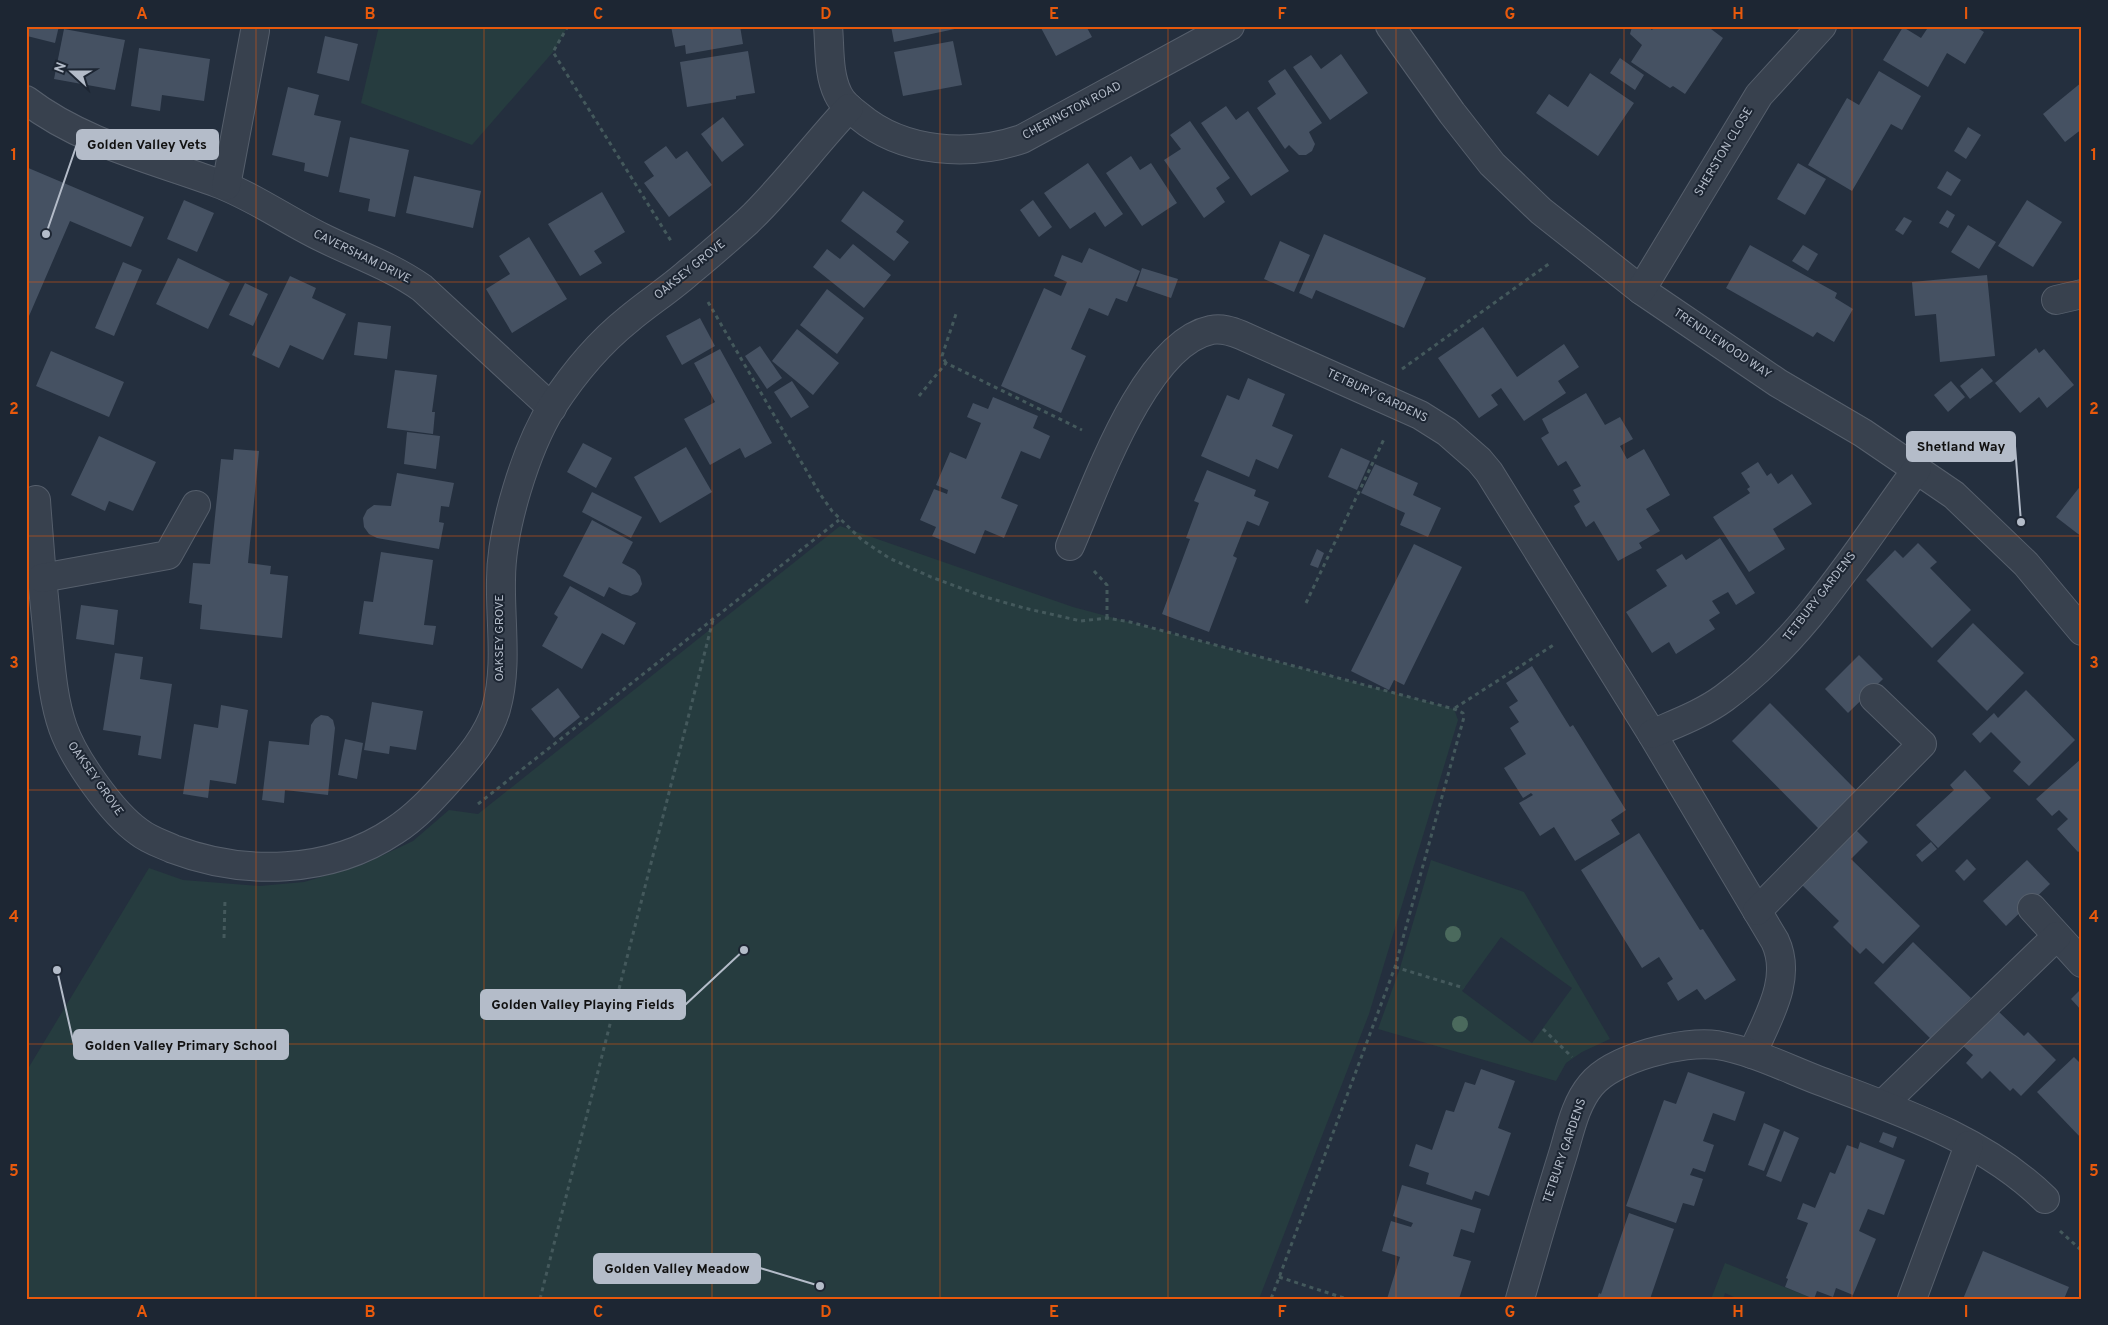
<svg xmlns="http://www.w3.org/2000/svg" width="2108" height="1325" font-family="Overpass,sans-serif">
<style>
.green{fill:#263c3f;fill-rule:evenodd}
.building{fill:#455162}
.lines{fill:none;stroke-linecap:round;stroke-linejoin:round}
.minor-casing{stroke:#565f6c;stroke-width:30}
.path{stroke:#44595c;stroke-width:3;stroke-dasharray:4 4;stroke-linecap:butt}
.minor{stroke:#38414e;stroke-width:28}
.tree{fill:#4b6a5d}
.grid{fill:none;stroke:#e8590c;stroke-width:1;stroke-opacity:0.55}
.labels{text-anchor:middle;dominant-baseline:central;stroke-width:4;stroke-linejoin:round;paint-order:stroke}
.street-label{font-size:12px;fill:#b4bcc9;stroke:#1d2633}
.leader{fill:none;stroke:#b4bcc9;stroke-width:2}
.callout-dot{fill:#b4bcc9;stroke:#1d2633;stroke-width:2}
.callout{fill:#b4bcc9;stroke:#b4bcc9;stroke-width:2}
.callout-label{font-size:14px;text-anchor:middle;font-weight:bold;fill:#111}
.neatline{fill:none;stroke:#e8590c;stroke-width:2}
.grid-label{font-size:16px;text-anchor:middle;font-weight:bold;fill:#e8590c}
</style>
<rect width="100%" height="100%" fill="#242f3e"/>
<g class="green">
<path d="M379,26H568L553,52L472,145L361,103Z"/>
<path d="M840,526L1073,607L1454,709L1458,720L1369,1014L1259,1299H26V1072L149,868L183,880L260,886L304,882L362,865L413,841L449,810L478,814Z"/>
<path d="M1431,860L1524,892L1610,1039L1582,1052L1566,1063L1556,1081L1378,1029L1400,968ZM1501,937L1572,988L1532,1043L1462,991Z"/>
<path d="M1725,1263L1814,1299H1738L1725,1293L1723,1299H1711Z"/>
</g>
<g class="building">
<path d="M29,26H59L55,43L27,36Z"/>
<path d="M671,26H740L743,44L686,54L685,45L675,47Z"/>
<path d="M891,26H964V27L894,42Z"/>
<path d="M1040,26H1086L1092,37L1056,56Z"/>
<path d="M1647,26L1652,30L1655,26H1713L1711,29L1723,38L1685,94L1673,86L1670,88L1631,62L1642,45L1630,34L1632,27Z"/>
<path d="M1929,26H1974L1984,32L1965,64L1947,53L1928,87L1883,60L1903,27L1921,38Z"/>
<path d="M64,29L125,40L115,90L54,79Z"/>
<path d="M325,36L358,44L349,81L317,73Z"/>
<path d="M953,41L962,85L903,96L894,52Z"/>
<path d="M139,48L210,59L204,101L162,95L160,111L131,106Z"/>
<path d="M748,51L755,93L736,96V99L687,107L680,62Z"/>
<path d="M1341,54L1368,93L1330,120L1293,67L1311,55L1321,69Z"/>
<path d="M1620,58L1644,75L1635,90L1610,73Z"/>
<path d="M1285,69L1322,123L1309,132L1315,144L1312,151L1306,155H1299L1289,145L1285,149L1257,108L1276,94L1268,81Z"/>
<path d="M1879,71L1921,96L1902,130L1891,124L1852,191L1808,165L1847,98L1859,105Z"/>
<path d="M1590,73L1634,103L1598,156L1536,113L1549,94L1568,107Z"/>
<path d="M2082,82V129L2065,142L2043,114Z"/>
<path d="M288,87L319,95L314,115L341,121L328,177L304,171L305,163L272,155Z"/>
<path d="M1226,106L1236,120L1248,111L1289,171L1251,196L1201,123Z"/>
<path d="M723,117L744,145L722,162L701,134Z"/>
<path d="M1190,121L1230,178L1216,188L1225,202L1204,218L1164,160L1181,149L1170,135Z"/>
<path d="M1968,127L1981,135L1966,159L1954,151Z"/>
<path d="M350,137L409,150L395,217L368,211L370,199L339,192Z"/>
<path d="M666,146L676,159L687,151L712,185L669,217L644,183L654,176L644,162Z"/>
<path d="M1131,156L1140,170L1151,163L1177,203L1142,226L1106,173Z"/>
<path d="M1088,163L1123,214L1105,227L1095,212L1070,229L1044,193Z"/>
<path d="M1798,163L1826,179L1805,215L1777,199Z"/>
<path d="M26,167L144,217L131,247L70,221L26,323Z"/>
<path d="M1947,171L1961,180L1951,196L1937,188Z"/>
<path d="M414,176L481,191L473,228L406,213Z"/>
<path d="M863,191L904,221L896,232L909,242L894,261L841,221Z"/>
<path d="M602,192L625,232L594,251L602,263L580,276L548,224Z"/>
<path d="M184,200L214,213L197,252L167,239Z"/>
<path d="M1033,200L1052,227L1039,237L1020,210Z"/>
<path d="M2027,200L2062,222L2033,267L1998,246Z"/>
<path d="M1947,210L1955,215L1948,228L1939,223Z"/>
<path d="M1904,217L1912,221L1903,235L1895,230Z"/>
<path d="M1968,225L1996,242L1979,269L1951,252Z"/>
<path d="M1324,234L1426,278L1404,328L1316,290L1312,299L1299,293Z"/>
<path d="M529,237L567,299L512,333L486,289L510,274L499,256Z"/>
<path d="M1280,241L1310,255L1294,292L1264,279Z"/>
<path d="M853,244L891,275L864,308L813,267L827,249L840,259Z"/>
<path d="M1750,245L1837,293L1835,298L1853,309L1834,342L1817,332L1813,337L1726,288Z"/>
<path d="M1803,245L1818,254L1808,271L1792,261Z"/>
<path d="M1089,248L1140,271L1127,302L1116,298L1108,316L1089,308L1071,349L1086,356L1061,413L1001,386L1044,288L1061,296L1067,282L1054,276L1062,255L1082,263Z"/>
<path d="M178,258L230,283L208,329L156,304Z"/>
<path d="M123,262L142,270L114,336L95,328Z"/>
<path d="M1142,268L1178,279L1171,298L1136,286Z"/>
<path d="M1987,275L1995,356L1940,362L1936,314L1915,316L1912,282Z"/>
<path d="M290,276L316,288L312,298L346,314L323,360L290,345L279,368L252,355Z"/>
<path d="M245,283L268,294L253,326L229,315Z"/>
<path d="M827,289L864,318L837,354L800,325Z"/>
<path d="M700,318L715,346L682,365L666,336Z"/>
<path d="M358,322L391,326L387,359L354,355Z"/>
<path d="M1483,327L1517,377L1564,344L1579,367L1558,381L1566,393L1524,421L1501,388L1491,395L1498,405L1479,418L1438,358Z"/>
<path d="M797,329L839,363L813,395L772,361Z"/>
<path d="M760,346L782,378L767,389L745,356Z"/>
<path d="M2036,348L2039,353L2044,349L2074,385L2047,408L2039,397L2020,413L1995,383Z"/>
<path d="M720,349L772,443L745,458L740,448L710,465L684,419L715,402L694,363Z"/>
<path d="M51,351L124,382L109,417L36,386Z"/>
<path d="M1982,368L1993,381L1970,399L1960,386Z"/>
<path d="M395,370L437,375L432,412H435L433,434L387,428Z"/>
<path d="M1248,378L1285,394L1272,426L1293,435L1278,469L1256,459L1249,477L1201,456L1227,395L1239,400Z"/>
<path d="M792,381L809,407L791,418L774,392Z"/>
<path d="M1951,381L1965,397L1948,412L1934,395Z"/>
<path d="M1586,393L1605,425L1620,417L1633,439L1620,446L1627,459L1644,449L1670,495L1646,509L1660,531L1639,543L1642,548L1618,561L1594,521L1586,527L1574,506L1580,502L1573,490L1581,486L1566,461L1558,466L1541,438L1549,433L1542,419Z"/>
<path d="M993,397L1038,416L1033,428L1050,436L1040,459L1021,451L1001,498L1018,505L1004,538L985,530L975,554L932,536L936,527L920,520L934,489L947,494L948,490L936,485L950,452L966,459L981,423L967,417L973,403L988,409Z"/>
<path d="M407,432L440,436L436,469L404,464Z"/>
<path d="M99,436L156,462L133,511L109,501L105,511L71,495Z"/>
<path d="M583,443L612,458L596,488L567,472Z"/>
<path d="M686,447L712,492L660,523L634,477Z"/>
<path d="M1341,448L1370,461L1357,490L1328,477Z"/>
<path d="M234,449L259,451L248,563L271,566L270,574L288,576L282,638L200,629L202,605L189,603L193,563L210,564L221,459L233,460Z"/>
<path d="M1758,462L1767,476L1771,473L1778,484L1792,474L1812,504L1773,529L1785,549L1749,572L1713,517L1750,493L1747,489L1750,487L1741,473Z"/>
<path d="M1375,464L1418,483L1413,495L1441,508L1428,537L1400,525L1405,513L1361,493Z"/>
<path d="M1207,470L1256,490L1254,496L1269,502L1259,526L1247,521L1233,556L1237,558L1209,632L1162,614L1190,539L1186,538L1199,503L1194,501Z"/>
<path d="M397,473L454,483L449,507L441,506L439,522L444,523L439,549L377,538L369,534L364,527L363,518L367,510L374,505L391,506Z"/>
<path d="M2082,484V537L2056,517Z"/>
<path d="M592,492L642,517L631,538L582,512Z"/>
<path d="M592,520L633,542L622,563L635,570L640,576L642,584L638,592L631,596L622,594L609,587L604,597L563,576Z"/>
<path d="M1720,538L1755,593L1736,605L1728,592L1712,601L1720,613L1709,620L1715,629L1676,654L1669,642L1652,653L1626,612L1667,586L1656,570L1682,554L1686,560Z"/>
<path d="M1918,543L1937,562L1930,568L1971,610L1932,648L1866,580L1895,550L1903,558Z"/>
<path d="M1414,544L1462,567L1404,685L1394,680L1389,690L1351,671Z"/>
<path d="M1317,549L1324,553L1318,568L1310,565Z"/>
<path d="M381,552L433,560L424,625L436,626L433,645L359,634L364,601L373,602Z"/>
<path d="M570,586L636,623L624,645L602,633L582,669L542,646L558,617L554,614Z"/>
<path d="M81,605L118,610L114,645L76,639Z"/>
<path d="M1973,623L2024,673L1987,711L1937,661Z"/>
<path d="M115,653L143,657L140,679L172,684L161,759L138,755L141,736L103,730Z"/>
<path d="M1859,655L1883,679L1848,713L1825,689Z"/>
<path d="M1532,666L1570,727L1573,725L1626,810L1611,820L1620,834L1575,861L1554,827L1540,836L1519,803L1533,795L1531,793L1523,798L1504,768L1526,754L1510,728L1519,722L1509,707L1518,701L1506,683Z"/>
<path d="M558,688L580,717L554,738L531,709Z"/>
<path d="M2026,690L2075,740L2029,786L2013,771L2021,762L1991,732L1980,743L1972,734L1994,713L1998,718Z"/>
<path d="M372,702L423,711L416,750L390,746L389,754L364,750Z"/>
<path d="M1770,703L1857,791L1819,829L1732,741Z"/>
<path d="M221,705L248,710L236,784L210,780L208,798L183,794L194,724L218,728Z"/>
<path d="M321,715L328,716L333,720L335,728L328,795L285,790L284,803L262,800L269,741L309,745L311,725L315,719Z"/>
<path d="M345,739L363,743L357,779L338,775Z"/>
<path d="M2082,758V849L2078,852L2057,829L2068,819L2059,810L2052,816L2036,799Z"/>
<path d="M1965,770L1991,798L1938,848L1916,825L1954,790L1950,785Z"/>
<path d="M1856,830L1868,842L1851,859L1920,926L1883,964L1866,948L1860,954L1833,927L1839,921L1802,885Z"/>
<path d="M1639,833L1700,930L1703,929L1736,980L1705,1000L1697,989L1678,1001L1667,983L1673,979L1659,957L1642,968L1581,870Z"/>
<path d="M1931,842L1937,849L1922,862L1916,855Z"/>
<path d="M1967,859L1976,869L1964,881L1955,871Z"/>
<path d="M2027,860L2050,884L2006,926L1983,901Z"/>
<path d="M1913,942L1971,998L1931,1039L1874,983Z"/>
<path d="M2082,988V1011L2071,999Z"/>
<path d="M1997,1010L2024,1036L2028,1032L2056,1060L2021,1096L2013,1088L2010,1091L1990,1071L1982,1079L1966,1063L1973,1055L1963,1046Z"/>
<path d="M2074,1057L2082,1065V1139L2037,1092Z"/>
<path d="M1481,1069L1515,1081L1498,1128L1511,1133L1489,1196L1475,1191L1472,1200L1426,1184L1429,1173L1409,1166L1416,1144L1432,1150L1446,1110L1454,1112L1465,1082L1475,1085Z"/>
<path d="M1688,1072L1745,1092L1735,1121L1713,1113L1703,1141L1714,1145L1705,1172L1693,1168L1690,1175L1703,1179L1694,1206L1683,1203L1676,1223L1626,1206L1664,1100L1676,1104Z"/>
<path d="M1764,1123L1780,1130L1764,1171L1748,1165Z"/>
<path d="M1784,1131L1799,1138L1781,1182L1766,1176Z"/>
<path d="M1883,1132L1897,1137L1893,1148L1879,1142Z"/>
<path d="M1860,1142L1905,1160L1884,1215L1868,1209L1861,1226L1859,1231L1876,1239L1853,1295L1836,1288L1833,1297L1817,1291L1814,1299L1785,1287L1788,1279L1786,1278L1808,1223L1797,1219L1803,1203L1815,1208L1830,1172L1835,1174L1847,1145L1858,1149Z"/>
<path d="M1402,1185L1481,1209L1474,1233L1461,1229L1453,1256L1471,1261L1459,1299H1387L1400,1257L1382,1251L1391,1221L1411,1227L1413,1223L1393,1216Z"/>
<path d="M1629,1213L1674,1229L1650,1299H1597L1599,1293L1601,1294Z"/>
<path d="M1983,1251L2069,1287L2064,1299H1963Z"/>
</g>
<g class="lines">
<g class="minor-casing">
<g id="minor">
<path d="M828,26C830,48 828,74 838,94C842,103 851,110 859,116C903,153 969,157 1022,139L1230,26"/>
<path d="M1390,26L1452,113L1492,164L1541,211L1641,290L1778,383L1863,433L1954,495L2026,564L2082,631"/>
<path d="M26,100C82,143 152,159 217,183C253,196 286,220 321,237C355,254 391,266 422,288L552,408"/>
<path d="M226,186L255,31"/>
<path d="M1641,290L1759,95L1822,26"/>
<path d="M2056,300L2082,294"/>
<path d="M36,500C39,546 43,592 48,638C51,668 53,700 63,728C74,759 112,813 139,832C149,840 162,844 173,849C244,876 330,874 394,831C416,817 433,798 450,779C468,759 488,736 496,709C508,667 500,622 501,580C501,529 526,448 553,405C574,373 599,343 629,319C648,303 670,289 689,272C709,256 728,239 747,222C784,187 814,145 849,108"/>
<path d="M1070,546C1095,489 1144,344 1211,330C1222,328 1231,331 1241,335L1420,415L1447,432L1479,460L1489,472L1652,734L1775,941C1793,979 1767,1019 1752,1054"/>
<path d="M42,578L168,555L196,505"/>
<path d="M1652,734C1677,723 1702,714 1724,698C1805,639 1858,549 1917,469"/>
<path d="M2032,908L2082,963"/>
<path d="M1757,911L1922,744L1874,698"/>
<path d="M1883,1104L2057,936"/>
<path d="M1520,1299C1534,1250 1548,1202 1563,1154C1570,1131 1575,1104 1591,1085C1613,1058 1683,1040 1717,1045C1753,1051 1786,1068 1820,1081C1899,1111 1984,1139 2045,1199"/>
<path d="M1912,1299L1969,1145"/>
</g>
</g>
<g class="path">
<path d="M568,26L553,52L671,241"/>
<path d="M708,302L820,494L832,511L862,540L889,558L931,577L982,596L1024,608L1081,621L1107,618L1130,622L1454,709L1463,713L1464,717L1395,967L1271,1299"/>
<path d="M946,363L942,356L957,311"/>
<path d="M1402,369L1550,263"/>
<path d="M919,396L946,363L1082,430"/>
<path d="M1094,571L1107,585V618"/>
<path d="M1306,603L1385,437"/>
<path d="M1455,708L1555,644"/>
<path d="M478,804L839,520"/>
<path d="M224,938L225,899"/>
<path d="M1395,967L1464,988"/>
<path d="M1543,1029L1572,1057"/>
<path d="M2060,1231L2082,1251"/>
<path d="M1279,1277L1347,1299"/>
<path d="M540,1299L713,620"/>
</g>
<use href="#minor" class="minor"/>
</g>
<g class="tree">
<circle cx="1453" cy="934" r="8"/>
<circle cx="1460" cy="1024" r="8"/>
</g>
<path class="grid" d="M256,26V1299M484,26V1299M712,26V1299M940,26V1299M1168,26V1299M1396,26V1299M1624,26V1299M1852,26V1299M26,282H2082M26,536H2082M26,790H2082M26,1044H2082"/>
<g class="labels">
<g class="street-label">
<text transform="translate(1072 111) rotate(-28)">CHERINGTON ROAD</text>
<text transform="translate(1724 152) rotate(-59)">SHERSTON CLOSE</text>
<text transform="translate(362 257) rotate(26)">CAVERSHAM DRIVE</text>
<text transform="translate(690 270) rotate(-39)">OAKSEY GROVE</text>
<text transform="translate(1722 344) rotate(34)">TRENDLEWOOD WAY</text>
<text transform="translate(1377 396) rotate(25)">TETBURY GARDENS</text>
<text transform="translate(1820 597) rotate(-52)">TETBURY GARDENS</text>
<text transform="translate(500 638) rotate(-90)">OAKSEY GROVE</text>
<text transform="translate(95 779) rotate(55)">OAKSEY GROVE</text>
<text transform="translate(1565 1151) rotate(-71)">TETBURY GARDENS</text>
</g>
</g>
<path class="leader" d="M46 234L77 144M2021 522L2015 446M744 950L685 1005M57 970L74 1045M820 1286L760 1268"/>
<g class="callout-dot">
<circle cx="46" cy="234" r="5"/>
<circle cx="2021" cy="522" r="5"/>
<circle cx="744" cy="950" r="5"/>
<circle cx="57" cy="970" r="5"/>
<circle cx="820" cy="1286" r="5"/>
</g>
<g class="callout">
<rect x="77" y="130" width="141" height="29" rx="5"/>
<rect x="1907" y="432" width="108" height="29" rx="5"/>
<rect x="481" y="990" width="204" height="29" rx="5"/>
<rect x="74" y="1030" width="214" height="29" rx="5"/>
<rect x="594" y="1254" width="166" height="29" rx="5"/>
</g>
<g class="callout-label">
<text x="147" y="149">Golden Valley Vets</text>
<text x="1961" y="451">Shetland Way</text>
<text x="583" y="1009">Golden Valley Playing Fields</text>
<text x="181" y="1050">Golden Valley Primary School</text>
<text x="677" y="1273">Golden Valley Meadow</text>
</g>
<rect width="2108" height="1325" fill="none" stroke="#1d2633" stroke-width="55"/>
<g transform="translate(72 72) rotate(291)" stroke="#1d2633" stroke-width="4" paint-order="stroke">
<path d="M0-4L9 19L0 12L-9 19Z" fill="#b4bcc9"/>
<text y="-8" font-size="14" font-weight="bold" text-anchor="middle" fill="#b4bcc9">N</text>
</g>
<rect x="28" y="28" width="2052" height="1270" class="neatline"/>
<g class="grid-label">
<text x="142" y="19">A</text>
<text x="370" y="19">B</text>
<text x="598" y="19">C</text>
<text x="826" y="19">D</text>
<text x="1054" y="19">E</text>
<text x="1282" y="19">F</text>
<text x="1510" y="19">G</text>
<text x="1738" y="19">H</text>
<text x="1966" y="19">I</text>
<text x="14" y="160">1</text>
<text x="2094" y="160">1</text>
<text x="14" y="414">2</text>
<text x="2094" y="414">2</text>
<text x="14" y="668">3</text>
<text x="2094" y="668">3</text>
<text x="14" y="922">4</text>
<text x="2094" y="922">4</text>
<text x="14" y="1176">5</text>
<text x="2094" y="1176">5</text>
<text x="142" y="1317">A</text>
<text x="370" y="1317">B</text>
<text x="598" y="1317">C</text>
<text x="826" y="1317">D</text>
<text x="1054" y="1317">E</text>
<text x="1282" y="1317">F</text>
<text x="1510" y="1317">G</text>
<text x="1738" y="1317">H</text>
<text x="1966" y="1317">I</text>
</g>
</svg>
